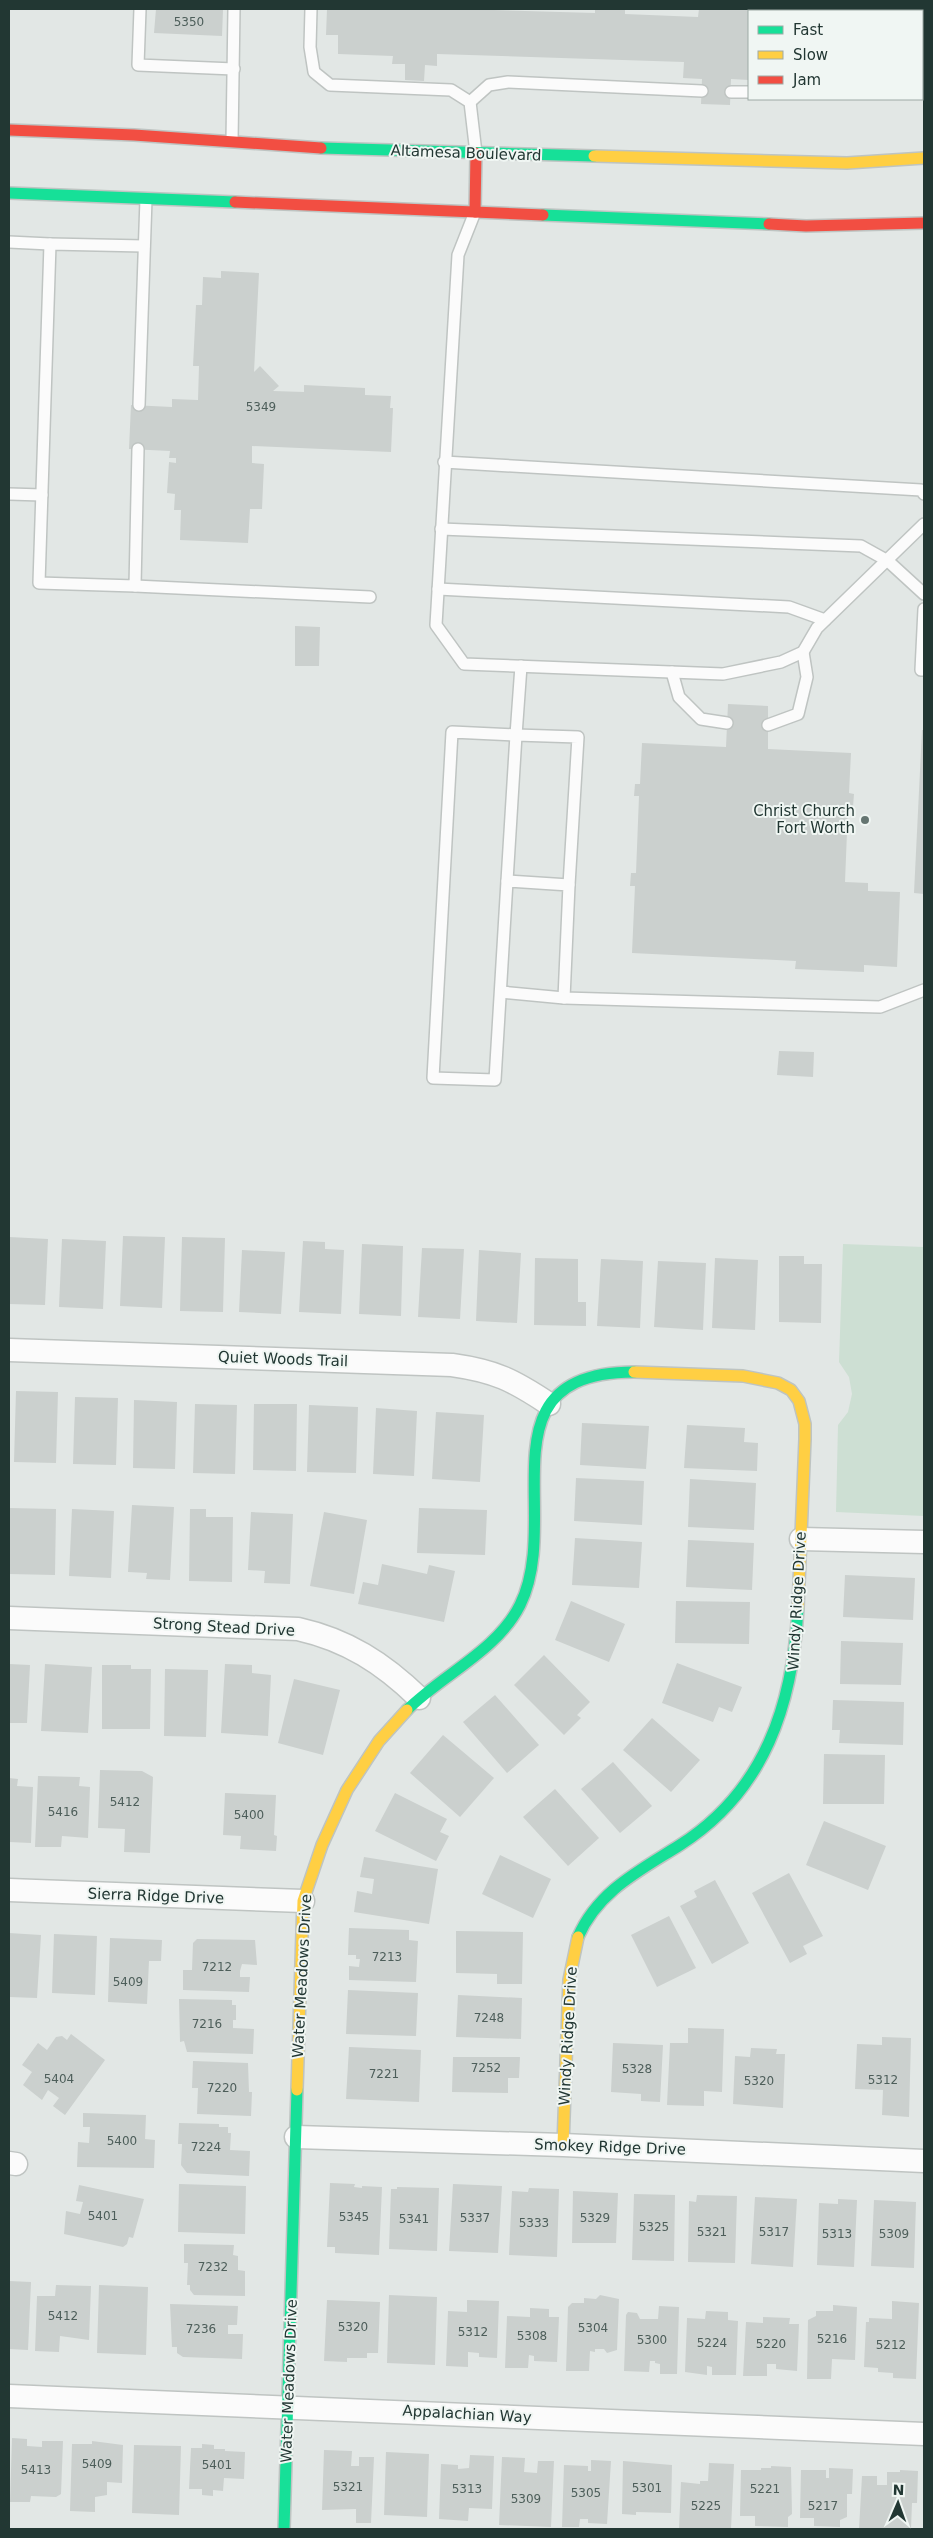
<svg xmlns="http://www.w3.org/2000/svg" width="933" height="2538" font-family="'DejaVu Sans',sans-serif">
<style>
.green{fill:#cddfd3}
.building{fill:#cbd0ce}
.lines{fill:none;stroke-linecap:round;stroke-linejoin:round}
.lane-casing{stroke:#bfc4c2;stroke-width:14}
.street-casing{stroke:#bfc4c2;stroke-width:25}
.fast-casing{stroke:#bec4c2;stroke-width:14}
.slow-casing{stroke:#bec4c2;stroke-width:14}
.jam-casing{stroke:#bec4c2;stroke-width:14}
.lane{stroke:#fbfbfb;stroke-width:11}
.street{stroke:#fbfbfb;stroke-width:22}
.fast{stroke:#16e098;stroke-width:11}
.slow{stroke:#ffcf43;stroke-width:11}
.jam{stroke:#f24e42;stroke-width:11}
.poi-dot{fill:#657571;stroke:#f0f6f3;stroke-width:2}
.labels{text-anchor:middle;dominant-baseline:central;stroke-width:4;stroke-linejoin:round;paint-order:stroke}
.number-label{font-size:12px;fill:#4d5e5a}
.street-label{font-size:15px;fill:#223733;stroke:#f0f6f3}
.poi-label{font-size:15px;fill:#223733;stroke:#f0f6f3;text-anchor:end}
</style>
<rect width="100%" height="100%" fill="#e2e7e5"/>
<path class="green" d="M843,1244L924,1247V1516L836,1512L838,1425L848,1412L852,1394L849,1377L839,1362Z"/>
<g class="building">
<path d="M156,9L223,10L222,36L154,33Z"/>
<path d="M327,9H461L595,13V9H625V14L698,17L699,9H784V11H749V80L731,79L730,105L701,104L702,79L683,78L684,62L437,54V66L425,65L424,81L405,80V64H392L393,56L338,54V35H326Z"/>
<path d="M852,9H924L923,63L922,11H852Z"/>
<path d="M221,271L259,273L254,372L260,366L279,386L273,391L304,392V385L365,388V395L391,396L390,408H393L391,452L252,446V463L264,464L262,509H250L248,543L180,540L181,510H174L175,494L167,493L169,462L176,463V458H169L170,451L129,449L131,405L172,407V399L198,400L199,366H193L196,305H202L203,277L221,278Z"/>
<path d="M295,626L320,627L319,666H295Z"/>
<path d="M728,704L768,706V749L851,753L849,793L854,794L853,807H848L845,882L868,883V891L900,892L897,967L864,965V972L795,969L796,961L632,953L635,886H630L631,873H636L639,796H634L635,784H640L642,743L726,747Z"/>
<path d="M922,730H924V894L914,893Z"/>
<path d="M779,1051L814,1052L813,1077L777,1075Z"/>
<path d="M123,1236L165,1237L162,1308L120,1306Z"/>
<path d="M9,1237L48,1239L45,1305L9,1304Z"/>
<path d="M182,1237L225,1238L223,1312L180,1311Z"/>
<path d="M62,1239L106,1241L103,1309L59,1307Z"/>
<path d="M303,1241L325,1242V1249L344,1250L341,1314L299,1312Z"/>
<path d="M362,1244L403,1246L401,1316L359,1314Z"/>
<path d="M422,1248L464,1249L460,1319L418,1317Z"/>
<path d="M242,1250L285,1252L281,1314L239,1312Z"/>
<path d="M479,1250L521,1253L517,1323L476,1321Z"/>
<path d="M779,1256H804V1264H822L821,1323L779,1322Z"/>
<path d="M535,1258L578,1259V1302H586V1326L534,1325Z"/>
<path d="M715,1258L758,1260L755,1330L712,1328Z"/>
<path d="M601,1259L643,1261L640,1328L597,1326Z"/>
<path d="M658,1261L706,1263L703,1330L654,1327Z"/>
<path d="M16,1391L58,1392L56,1463L14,1462Z"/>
<path d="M75,1397L118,1398L116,1465L73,1464Z"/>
<path d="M134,1400L177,1402L175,1469L133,1468Z"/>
<path d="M195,1404L237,1405L235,1474L193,1473Z"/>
<path d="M254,1404H297L296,1471L253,1470Z"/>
<path d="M309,1405L358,1407L356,1473L307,1472Z"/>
<path d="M376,1408L417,1411L414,1476L373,1474Z"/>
<path d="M436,1412L484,1415L480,1482L432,1479Z"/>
<path d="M582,1423L649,1426L646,1469L580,1465Z"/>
<path d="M687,1425L745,1428L744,1442L758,1443L757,1471L684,1468Z"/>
<path d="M576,1478L644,1481L642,1525L574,1521Z"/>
<path d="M690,1479L756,1483L754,1530L688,1527Z"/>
<path d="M132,1505L174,1507L170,1580L146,1579L147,1573L128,1572Z"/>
<path d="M9,1508L56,1509L55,1575L9,1574Z"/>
<path d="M419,1508L487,1510L485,1555L417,1553Z"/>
<path d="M72,1509L114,1511L111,1578L69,1576Z"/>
<path d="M190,1509H206V1517H233L232,1582L189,1581Z"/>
<path d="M251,1512L293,1514L290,1584L264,1583L265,1571L248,1570Z"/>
<path d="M324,1512L367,1520L354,1594L310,1586Z"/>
<path d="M575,1538L642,1542L639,1588L572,1585Z"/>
<path d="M688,1540L754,1543L752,1590L686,1587Z"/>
<path d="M382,1564L427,1574L429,1565L455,1571L444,1622L358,1604L363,1582L378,1585Z"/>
<path d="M845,1575L915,1578L913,1620L843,1617Z"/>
<path d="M571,1601L625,1624L609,1662L555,1640Z"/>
<path d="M676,1601L750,1602L749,1644L675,1643Z"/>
<path d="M841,1641L903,1643L901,1685L840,1684Z"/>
<path d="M544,1655L590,1702L577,1715L581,1718L564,1735L514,1685Z"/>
<path d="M677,1663L742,1687L732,1712L719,1707L713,1722L662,1703Z"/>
<path d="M9,1664L30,1665L27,1723H9Z"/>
<path d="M45,1664L92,1667L88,1733L41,1731Z"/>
<path d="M225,1664L252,1665V1673L271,1675L268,1736L221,1733Z"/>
<path d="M102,1665H131V1669H151L150,1729H102Z"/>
<path d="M165,1669L208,1670L206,1737L164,1736Z"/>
<path d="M294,1679L340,1690L323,1755L278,1743Z"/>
<path d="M495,1695L539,1745L507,1773L463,1722Z"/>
<path d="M833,1700L904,1702L903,1745L839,1743L840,1730H832Z"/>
<path d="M652,1718L700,1760L671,1792L623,1750Z"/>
<path d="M443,1735L494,1778L460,1817L410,1773Z"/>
<path d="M824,1754L885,1755L884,1804H823Z"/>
<path d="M613,1762L652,1806L620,1833L581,1789Z"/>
<path d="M100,1770L142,1771L153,1777L150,1853L124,1852L125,1829L98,1828Z"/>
<path d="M38,1776L80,1777L79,1786L90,1787L88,1838L62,1836L61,1847H35Z"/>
<path d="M9,1778L18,1779L17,1786L33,1787L31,1843L9,1842Z"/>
<path d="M555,1789L599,1838L568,1866L523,1817Z"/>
<path d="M225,1793L276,1795L274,1835L277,1836L276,1851L240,1849L241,1836L223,1835Z"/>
<path d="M395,1793L447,1819L440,1832L449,1836L436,1861L375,1831Z"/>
<path d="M824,1821L886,1846L868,1890L806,1865Z"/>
<path d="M500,1855L551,1879L533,1918L482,1894Z"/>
<path d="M364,1857L438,1869L429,1924L354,1912L357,1891L372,1894L374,1879L360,1877Z"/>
<path d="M789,1873L823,1936L803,1946L807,1954L790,1963L752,1893Z"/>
<path d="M715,1880L749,1943L712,1964L680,1906L697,1897L694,1891Z"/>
<path d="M669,1916L696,1968L657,1987L631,1935Z"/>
<path d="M349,1928L409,1930V1940L418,1941L416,1982L349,1980V1966L359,1967L360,1959H356V1955H348Z"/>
<path d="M456,1931L523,1932L522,1984H497V1974L456,1973Z"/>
<path d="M9,1933L41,1935L37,1998L9,1997Z"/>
<path d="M54,1934L97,1936L95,1995L52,1993Z"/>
<path d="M110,1938L162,1940L161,1961H149L147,2004L108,2002Z"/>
<path d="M197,1939L255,1940L257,1965L242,1964L240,1971V1977H250L249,1992L183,1990V1970H192L193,1943Z"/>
<path d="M348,1990L418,1993L416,2036L346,2034Z"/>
<path d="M458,1995L522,1998L521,2039L456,2037Z"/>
<path d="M179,1999L232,2000V2005H236V2020H233V2028L254,2029L253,2054L187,2052L184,2041L180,2042Z"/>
<path d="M688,2028L724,2029L722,2092L704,2091V2106L667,2105L670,2043H688Z"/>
<path d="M71,2034L105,2060L65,2115L53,2106L59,2098L48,2090L42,2100L23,2085L32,2072L22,2065L38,2043L47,2050L56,2037L62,2036L67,2040Z"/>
<path d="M882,2037L911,2038L909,2117L882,2115L883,2090L855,2089L857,2044L882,2045Z"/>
<path d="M613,2043L663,2045L660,2102L641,2101V2094L611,2092Z"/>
<path d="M349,2047L421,2050L419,2102L346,2099Z"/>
<path d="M751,2048L777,2049L776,2054H785L783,2108L733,2104L735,2056L750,2057Z"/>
<path d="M453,2057H520L519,2078H508V2093L452,2092Z"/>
<path d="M193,2061L248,2063L249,2092H252L251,2116L197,2114L198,2088H192Z"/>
<path d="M83,2113L146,2115L145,2139L155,2140L154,2168L77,2167L78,2142L89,2143L90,2127H83Z"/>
<path d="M179,2123L219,2124V2127H228V2133H231L230,2150L250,2151L249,2176L187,2173L181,2165L182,2144H178Z"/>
<path d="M330,2183L355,2184L354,2187L362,2188V2186L382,2187L379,2255L335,2253V2247H327Z"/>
<path d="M179,2184L246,2186L245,2234L178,2232Z"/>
<path d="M453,2184L502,2186L498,2253L449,2251Z"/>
<path d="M79,2185L144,2199L133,2238L129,2237L127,2244L123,2247L64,2234L66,2211L80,2214L83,2202L76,2201Z"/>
<path d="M397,2187L439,2188L437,2251L389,2249L391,2189H397Z"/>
<path d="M529,2188L559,2189L557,2257L509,2255L512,2191L528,2192Z"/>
<path d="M573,2191L618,2193L616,2243H572Z"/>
<path d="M634,2194L675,2195L674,2261L632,2260Z"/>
<path d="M697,2195L737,2196L735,2263L688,2262L689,2201L696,2202Z"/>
<path d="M755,2197L797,2199L793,2267L751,2264Z"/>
<path d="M838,2199L857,2200L854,2267L817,2265L819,2203L838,2204Z"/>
<path d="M874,2200L916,2202L914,2268L871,2266Z"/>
<path d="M184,2244L234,2245L233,2255L238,2256V2270L245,2271V2296L194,2295L190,2290V2285H187L188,2263H184Z"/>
<path d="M9,2281L31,2282L28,2350L9,2349Z"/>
<path d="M56,2285L91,2286L89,2340L60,2336L59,2352L35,2351L37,2296H55Z"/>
<path d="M99,2285L148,2287L146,2355L97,2353Z"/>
<path d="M389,2295L437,2297L435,2365L387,2363Z"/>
<path d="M600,2295L619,2299L617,2350L607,2353L604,2349H595V2352L590,2351L589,2371H566L568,2307L572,2303H584V2298L596,2299Z"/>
<path d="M327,2300L380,2302L378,2353H367V2358H347V2362L324,2361Z"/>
<path d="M467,2300L499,2301L497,2358L479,2357V2353L468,2352V2367L446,2366L448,2311L467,2312Z"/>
<path d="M892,2301L919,2303L916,2379L893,2378V2373L878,2372V2368L864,2367L866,2322H869V2318L892,2319Z"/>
<path d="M170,2304L238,2306L237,2325H228V2334H243L242,2359L183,2357L177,2353V2347H172Z"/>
<path d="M833,2305L857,2307L855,2360L832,2359L831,2379H807L808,2320L816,2316V2311H833Z"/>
<path d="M659,2306L679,2307L677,2374H660V2364L655,2363V2361H650L649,2372L624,2371L626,2315L628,2312L637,2313L640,2319H658Z"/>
<path d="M530,2308L549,2309V2317H559L557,2362L534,2361V2356L529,2355L528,2368H505L507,2316L530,2317Z"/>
<path d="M706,2311L728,2312V2320L738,2321L736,2375H712V2367L707,2366V2375L685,2372L687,2318L705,2319Z"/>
<path d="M763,2317L790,2318L789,2324H799L797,2371L776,2369V2364H767V2376H743L746,2322L763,2323Z"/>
<path d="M12,2438L27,2439V2446L42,2447V2441H63L61,2494L56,2497L31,2496L30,2502H10Z"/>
<path d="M92,2441L123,2445L122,2483L107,2482V2495L95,2497V2512L70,2511L72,2444H92Z"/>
<path d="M202,2444L214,2445V2449H225V2451L245,2452L244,2479L224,2478L223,2491L213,2490V2496L202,2495V2489H189L191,2448H202Z"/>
<path d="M134,2445L181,2446L179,2515L132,2513Z"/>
<path d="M324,2450L352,2451L351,2466H359V2457H374L371,2523H356V2509L322,2510Z"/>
<path d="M386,2452L429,2454L427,2517L384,2515Z"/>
<path d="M470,2455L494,2456L492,2509L469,2508L468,2521L439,2519L441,2464L458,2465V2469L469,2468Z"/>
<path d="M502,2457L525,2458L524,2472L537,2473L538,2461H554L551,2527L499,2525Z"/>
<path d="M591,2460L611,2461L607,2524L588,2523V2519H580L579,2527H562L564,2465L588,2466V2471H591Z"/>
<path d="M623,2461L672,2465L671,2513L636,2512V2515L622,2514Z"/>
<path d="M709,2463L734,2464L731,2529H679L681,2482L700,2484V2481H708Z"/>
<path d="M771,2466L791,2467L792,2514L788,2517V2527L755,2526V2516H740L741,2470H761V2468H771Z"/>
<path d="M829,2468L853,2469L852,2494H847V2517L840,2520V2527L814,2526V2518H800L801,2470H826V2478H829Z"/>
<path d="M900,2470L918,2471L917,2503H912L911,2529H859L862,2476H877V2485H887V2472H900Z"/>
</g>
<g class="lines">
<g class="lane-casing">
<g id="lane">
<path d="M140,9L138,65L234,69"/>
<path d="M311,9L310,47L314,72L330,85L451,90L470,102L476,153"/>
<path d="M731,92H749"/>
<path d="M922,93H924"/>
<path d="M470,102L489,85L508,82L702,91"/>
<path d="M232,141L234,9"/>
<path d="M475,212L458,255L436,625L464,664L723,674L781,662L803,652L817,628L924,524"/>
<path d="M9,242L50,244"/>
<path d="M139,405L146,199"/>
<path d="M138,449L135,586L39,583L50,244L144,246"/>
<path d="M444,462L921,490L924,494"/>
<path d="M9,494L42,495"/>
<path d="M441,529L861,546L888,561L924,594"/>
<path d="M135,586L370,597"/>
<path d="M438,589L789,607L825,620"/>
<path d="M924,609L921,670H924"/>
<path d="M521,666L516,735L452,732L433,1078L495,1080L507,881L569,885L564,998L880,1007L924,990"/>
<path d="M672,672L679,697L701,719L727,723"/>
<path d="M768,725L798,714L807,677L803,652"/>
<path d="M507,881L516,735L578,737L569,885"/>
<path d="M501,992L564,998"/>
</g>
</g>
<g class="street-casing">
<g id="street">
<path d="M9,1350L452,1365C495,1371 513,1380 549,1404"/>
<path d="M801,1539L924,1542"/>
<path d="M9,1618L298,1629C347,1640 383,1663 419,1698"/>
<path d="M9,1890L303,1901"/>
<path d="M296,2137L563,2145L924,2161"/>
<path d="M9,2163L16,2164"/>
<path d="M9,2396L924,2434"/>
</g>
</g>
<g class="fast-casing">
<g id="fast">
<path d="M321,148L594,156"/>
<path d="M9,193L235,202"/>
<path d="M543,215L769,224"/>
<path d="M407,1710C443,1674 497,1651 520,1605C564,1517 478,1372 634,1372"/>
<path d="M578,1937C598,1891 639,1871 680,1845C765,1791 793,1704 798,1608"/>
<path d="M284,2529L297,2090"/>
</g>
</g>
<g class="slow-casing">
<g id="slow">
<path d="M594,156L847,163L924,158"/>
<path d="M634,1372L743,1376L778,1383L791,1390L799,1401L805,1424V1439L798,1608"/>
<path d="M297,2090L303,1901L322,1845L347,1790L379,1741L407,1710"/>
<path d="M563,2145L569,1980L578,1937"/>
</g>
</g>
<g class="jam-casing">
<g id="jam">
<path d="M9,130L134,135L321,148"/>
<path d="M235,202L543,215"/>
<path d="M475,212L476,153"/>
<path d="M769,224L806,226L924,223"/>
</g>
</g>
<use href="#lane" class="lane"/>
<use href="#street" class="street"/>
<use href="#fast" class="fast"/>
<use href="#slow" class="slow"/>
<use href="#jam" class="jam"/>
</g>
<circle class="poi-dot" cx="865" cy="820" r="5"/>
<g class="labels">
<g class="number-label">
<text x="189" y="22">5350</text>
<text x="261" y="407">5349</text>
<text x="125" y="1802">5412</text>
<text x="63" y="1812">5416</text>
<text x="249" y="1815">5400</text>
<text x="387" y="1957">7213</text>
<text x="217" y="1967">7212</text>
<text x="128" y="1982">5409</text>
<text x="489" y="2018">7248</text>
<text x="207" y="2024">7216</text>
<text x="486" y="2068">7252</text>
<text x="637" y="2069">5328</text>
<text x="384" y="2074">7221</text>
<text x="59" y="2079">5404</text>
<text x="883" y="2080">5312</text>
<text x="759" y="2081">5320</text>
<text x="222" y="2088">7220</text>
<text x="122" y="2141">5400</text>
<text x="206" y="2147">7224</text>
<text x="103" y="2216">5401</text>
<text x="354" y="2217">5345</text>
<text x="475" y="2218">5337</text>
<text x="595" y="2218">5329</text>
<text x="414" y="2219">5341</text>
<text x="534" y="2223">5333</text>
<text x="654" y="2227">5325</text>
<text x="712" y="2232">5321</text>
<text x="774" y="2232">5317</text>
<text x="837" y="2234">5313</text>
<text x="894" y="2234">5309</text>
<text x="213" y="2267">7232</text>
<text x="63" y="2316">5412</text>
<text x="353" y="2327">5320</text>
<text x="593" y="2328">5304</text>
<text x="201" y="2329">7236</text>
<text x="473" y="2332">5312</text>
<text x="532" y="2336">5308</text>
<text x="832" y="2339">5216</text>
<text x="652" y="2340">5300</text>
<text x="712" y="2343">5224</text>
<text x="771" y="2344">5220</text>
<text x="891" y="2345">5212</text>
<text x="97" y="2464">5409</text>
<text x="217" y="2465">5401</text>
<text x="36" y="2470">5413</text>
<text x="348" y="2487">5321</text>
<text x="647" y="2488">5301</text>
<text x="467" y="2489">5313</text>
<text x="765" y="2489">5221</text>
<text x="586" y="2493">5305</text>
<text x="526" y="2499">5309</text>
<text x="706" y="2506">5225</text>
<text x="823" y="2506">5217</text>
</g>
<g class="street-label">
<text transform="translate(466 153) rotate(2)">Altamesa Boulevard</text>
<text transform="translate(283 1359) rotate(2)">Quiet Woods Trail</text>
<text transform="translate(797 1601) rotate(-87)">Windy Ridge Drive</text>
<text transform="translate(224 1627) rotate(3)">Strong Stead Drive</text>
<text transform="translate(156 1896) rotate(2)">Sierra Ridge Drive</text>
<text transform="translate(302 1976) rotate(-87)">Water Meadows Drive</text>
<text transform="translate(568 2036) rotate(-87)">Windy Ridge Drive</text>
<text transform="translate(610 2147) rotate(2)">Smokey Ridge Drive</text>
<text transform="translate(289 2381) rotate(-88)">Water Meadows Drive</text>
<text transform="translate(467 2414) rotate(3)">Appalachian Way</text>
</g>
<g class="poi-label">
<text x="855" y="811">Christ Church<tspan x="855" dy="17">Fort Worth</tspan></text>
</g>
</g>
<rect width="933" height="2538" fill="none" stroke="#223733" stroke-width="20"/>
<rect x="748" y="10" width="175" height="90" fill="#f0f6f3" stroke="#9eaaa6"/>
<rect x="758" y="26" width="25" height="8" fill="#16e098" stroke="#9eaaa6"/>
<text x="793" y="35" font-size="15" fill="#223733">Fast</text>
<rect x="758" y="51" width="25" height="8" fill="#ffcf43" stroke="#9eaaa6"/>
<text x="793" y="60" font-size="15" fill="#223733">Slow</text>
<rect x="758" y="76" width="25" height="8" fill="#f24e42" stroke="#9eaaa6"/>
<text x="793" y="85" font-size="15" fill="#223733">Jam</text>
<g transform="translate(898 2503) rotate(2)" stroke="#f0f6f3" stroke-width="4" paint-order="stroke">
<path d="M0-4L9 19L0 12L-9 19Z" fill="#223733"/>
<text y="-8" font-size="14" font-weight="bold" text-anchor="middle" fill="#223733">N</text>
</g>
</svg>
